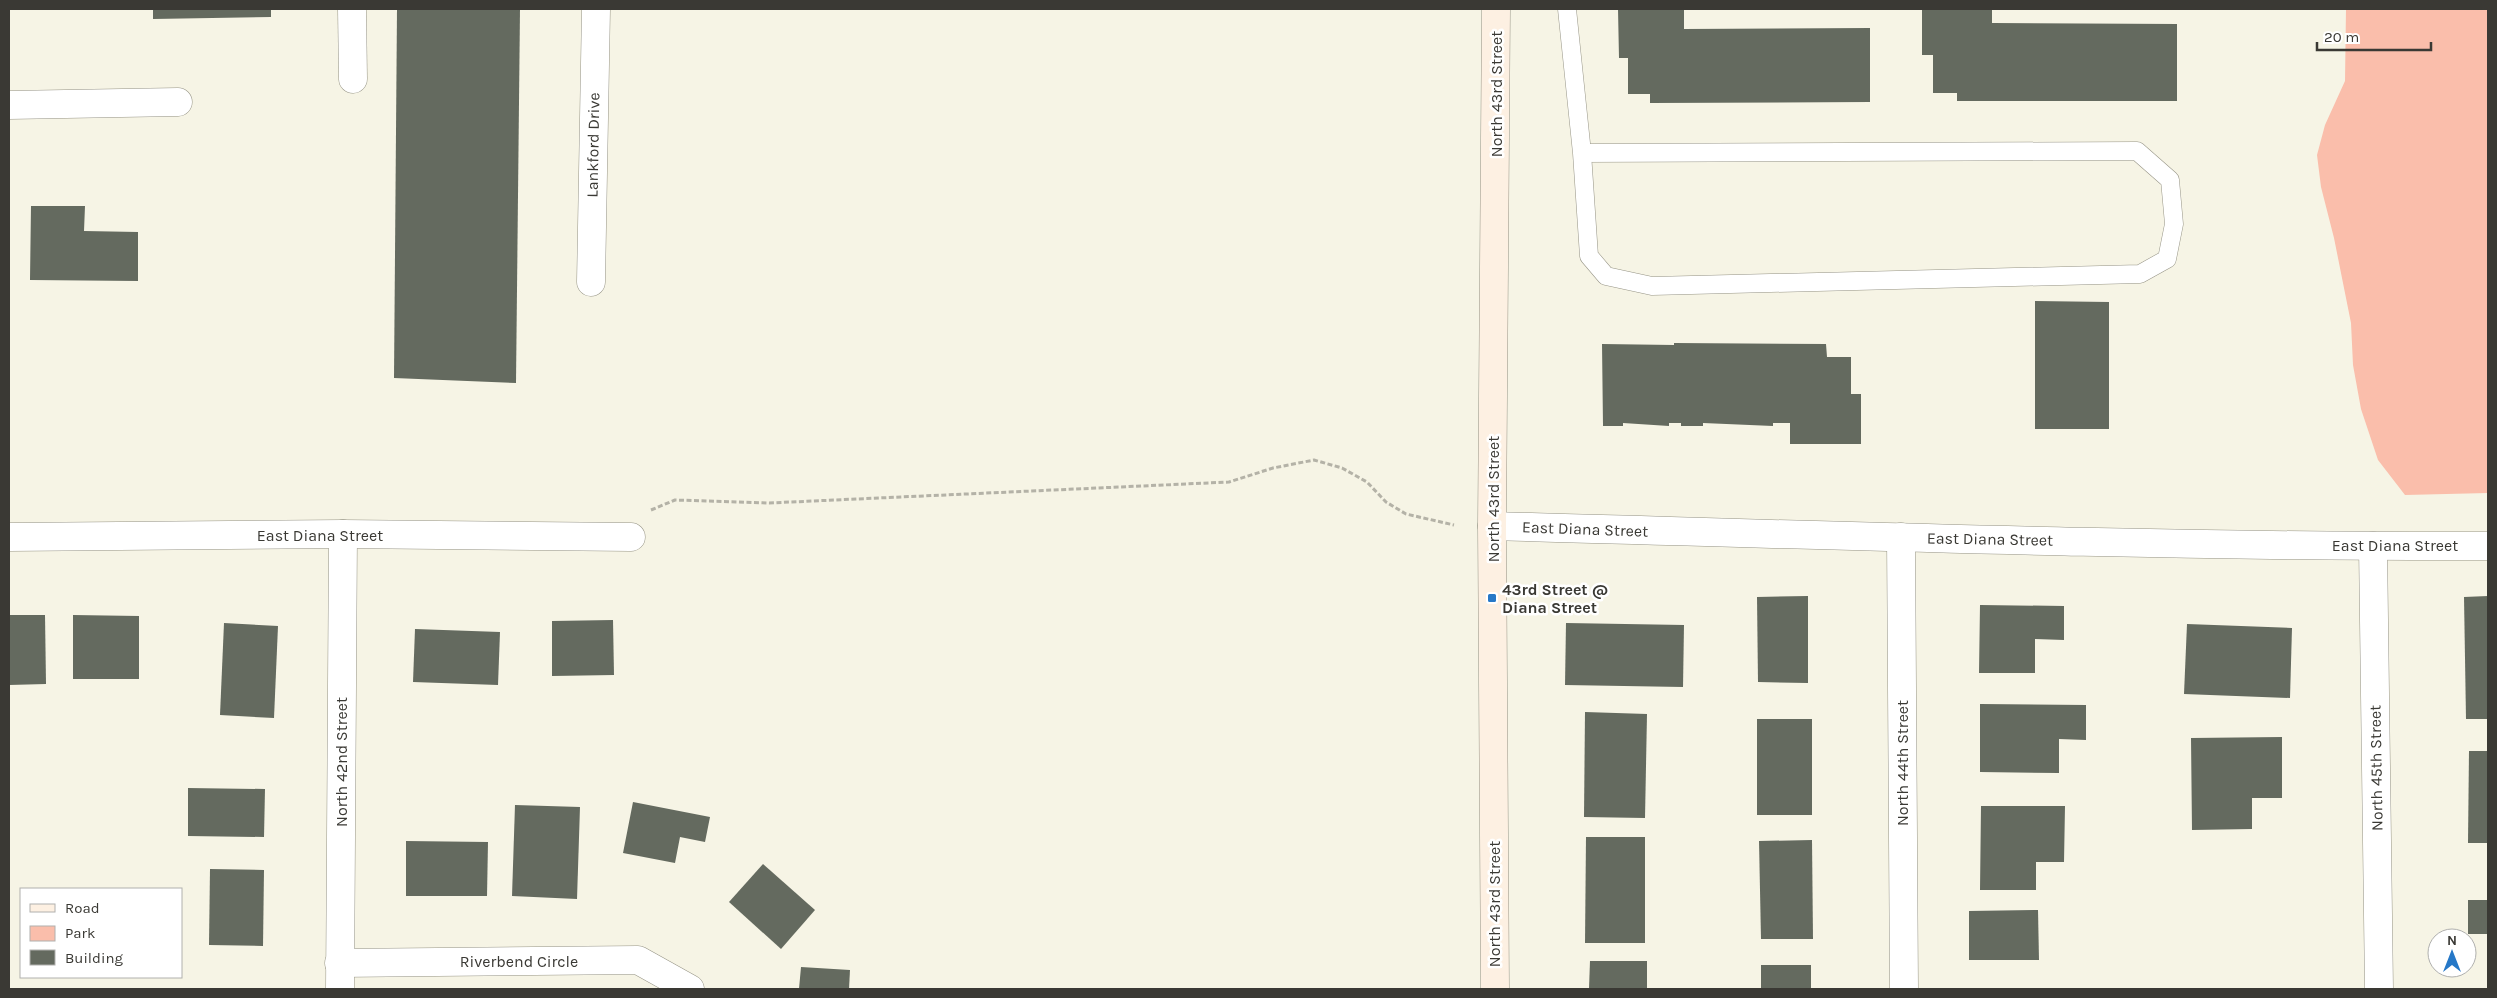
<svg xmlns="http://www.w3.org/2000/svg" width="2497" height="998" font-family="Karla,sans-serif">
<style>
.green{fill:#fabeab}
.building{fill:#646a5f}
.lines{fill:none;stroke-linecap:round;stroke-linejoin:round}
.lane-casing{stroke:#969486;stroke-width:19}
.street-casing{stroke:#969486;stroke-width:29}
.secondary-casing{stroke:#969486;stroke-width:29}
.path{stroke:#b4b2a7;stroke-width:3;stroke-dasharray:5 2.5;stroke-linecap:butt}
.lane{stroke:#fff;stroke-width:18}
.street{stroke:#fff;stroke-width:28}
.secondary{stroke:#fdf0e2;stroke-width:28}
.poi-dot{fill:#2678c7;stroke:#fff;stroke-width:2}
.labels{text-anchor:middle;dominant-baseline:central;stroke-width:5;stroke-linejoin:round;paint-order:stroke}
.street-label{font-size:16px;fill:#3a3934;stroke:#fff}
.poi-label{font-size:16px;font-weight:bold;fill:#3a3934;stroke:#fff;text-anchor:start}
</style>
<rect width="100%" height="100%" fill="#f6f4e5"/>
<path class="green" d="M2346,9H2488V493L2405,495L2378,460L2361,409L2353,365L2351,323L2334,238L2321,187L2317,155L2325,125L2345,81Z"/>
<g class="building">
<path d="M153,9H271V17L153,19Z"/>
<path d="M397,9H520L516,383L394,378Z"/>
<path d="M1618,9H1684V29L1870,28V102L1650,103V94H1628V58H1619Z"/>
<path d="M1922,9H1992V23L2177,24V101H1957V93H1933V55H1922Z"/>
<path d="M31,206H85L84,231L138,232V281L30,280Z"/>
<path d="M2035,301L2109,302V429H2035Z"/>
<path d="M1674,343L1826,344L1827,357H1851V394H1861V444H1790V423H1773V426L1703,423V426H1681V423H1669V426L1623,423V426H1603L1602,344L1674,345Z"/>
<path d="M1808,596V683L1758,682L1757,597Z"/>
<path d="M2488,596V719H2466L2464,597Z"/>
<path d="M1980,605L2064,606V640L2035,639V673H1979Z"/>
<path d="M9,615H45L46,684L9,685Z"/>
<path d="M73,615L139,616V679H73Z"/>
<path d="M613,620L614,675L552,676V621Z"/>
<path d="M224,623L278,626L274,718L220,715Z"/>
<path d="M1566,623L1684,625L1683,687L1565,685Z"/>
<path d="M2187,624L2292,628L2290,698L2184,694Z"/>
<path d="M415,629L500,632L498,685L413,682Z"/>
<path d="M1980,704L2086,705V740L2059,739V773L1980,772Z"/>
<path d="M1585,712L1647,714L1645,818L1584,817Z"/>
<rect x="1757" y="719" width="55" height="96"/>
<path d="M2282,737V798H2252V829L2192,830L2191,738Z"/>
<path d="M2469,751H2488V843H2468Z"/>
<path d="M188,788L265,789L264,837L188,836Z"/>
<path d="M633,802L710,817L705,842L680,837L675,863L623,853Z"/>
<path d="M515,805L580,807L577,899L512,896Z"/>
<path d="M1981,806H2065L2064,862H2036V890H1980Z"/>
<path d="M1586,837H1645V943H1585Z"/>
<path d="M1812,840L1813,939H1761L1759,841Z"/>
<path d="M406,841L488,842L487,896H406Z"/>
<path d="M763,864L815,910L781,949L729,902Z"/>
<path d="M210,869L264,870L263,946L209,945Z"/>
<rect x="2468" y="900" width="20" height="34"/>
<path d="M2038,910L2039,960H1969V911Z"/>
<path d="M1590,961H1647V989H1589Z"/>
<rect x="1761" y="965" width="50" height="24"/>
<path d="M801,967L850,970L849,989H799Z"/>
</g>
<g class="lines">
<g class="lane-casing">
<path id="lane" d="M1567,9L1582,153L1589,256L1606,276L1652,286L2140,274L2167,259L2174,224L2170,180L2137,151L1582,153"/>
</g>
<g class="street-casing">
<g id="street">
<path d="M352,9L353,79"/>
<path d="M9,105L178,102"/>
<path d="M591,282L596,9"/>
<path d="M1492,526C1824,535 2156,547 2488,546"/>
<path d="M9,537L343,534L631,537"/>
<path d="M1901,537L1904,989"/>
<path d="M2373,546L2379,989"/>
<path d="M339,963L638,960L690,989"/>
<path d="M340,989L343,534"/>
</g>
</g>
<g class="secondary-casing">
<path id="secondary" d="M1495,989L1492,526L1496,9"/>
</g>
<path class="path" d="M651,510L675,500L769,503L1229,482L1273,468L1314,460L1342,468L1367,482L1386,502L1406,514L1454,525"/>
<use href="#lane" class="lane"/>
<use href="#street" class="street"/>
<use href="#secondary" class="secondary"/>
</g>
<rect class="poi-dot" x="1487" y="593" width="10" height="10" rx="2.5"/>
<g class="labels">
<g class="street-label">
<text transform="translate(1496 94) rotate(-90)">North 43rd Street</text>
<text transform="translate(593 145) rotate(-89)">Lankford Drive</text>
<text transform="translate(1493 499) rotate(-90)">North 43rd Street</text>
<text transform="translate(1585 529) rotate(2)">East Diana Street</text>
<text x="320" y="535">East Diana Street</text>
<text transform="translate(1990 539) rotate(1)">East Diana Street</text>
<text x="2395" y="545">East Diana Street</text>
<text transform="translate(341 762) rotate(-90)">North 42nd Street</text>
<text transform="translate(1902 763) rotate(-90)">North 44th Street</text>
<text transform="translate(2376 768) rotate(-91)">North 45th Street</text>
<text transform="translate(1494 904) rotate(-90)">North 43rd Street</text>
<text x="519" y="961">Riverbend Circle</text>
</g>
<g class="poi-label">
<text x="1502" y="589">43rd Street @<tspan x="1502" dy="18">Diana Street</tspan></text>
</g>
</g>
<rect width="2497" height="998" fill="none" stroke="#3a3934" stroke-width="20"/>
<rect x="20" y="888" width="162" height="90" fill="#ffffff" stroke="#b0b0ae"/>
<rect x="30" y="904" width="25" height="8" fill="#fdf0e2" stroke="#b0b0ae"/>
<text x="65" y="913" font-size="15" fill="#3a3934">Road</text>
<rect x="30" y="926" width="25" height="15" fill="#fabeab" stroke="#b0b0ae"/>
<text x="65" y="938" font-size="15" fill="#3a3934">Park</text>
<rect x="30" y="950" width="25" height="15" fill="#646a5f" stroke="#b0b0ae"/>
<text x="65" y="963" font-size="15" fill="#3a3934">Building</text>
<g transform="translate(2452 953)"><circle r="24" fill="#ffffff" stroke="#b0b0ae"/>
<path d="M0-4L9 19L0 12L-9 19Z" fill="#2678c7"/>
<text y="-8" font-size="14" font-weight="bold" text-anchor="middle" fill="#3a3934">N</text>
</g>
<path d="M2317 42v8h114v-8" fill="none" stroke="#3a3934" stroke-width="2.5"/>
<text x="2324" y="42" font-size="15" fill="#3a3934" stroke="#ffffff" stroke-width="4" paint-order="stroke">20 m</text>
</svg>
